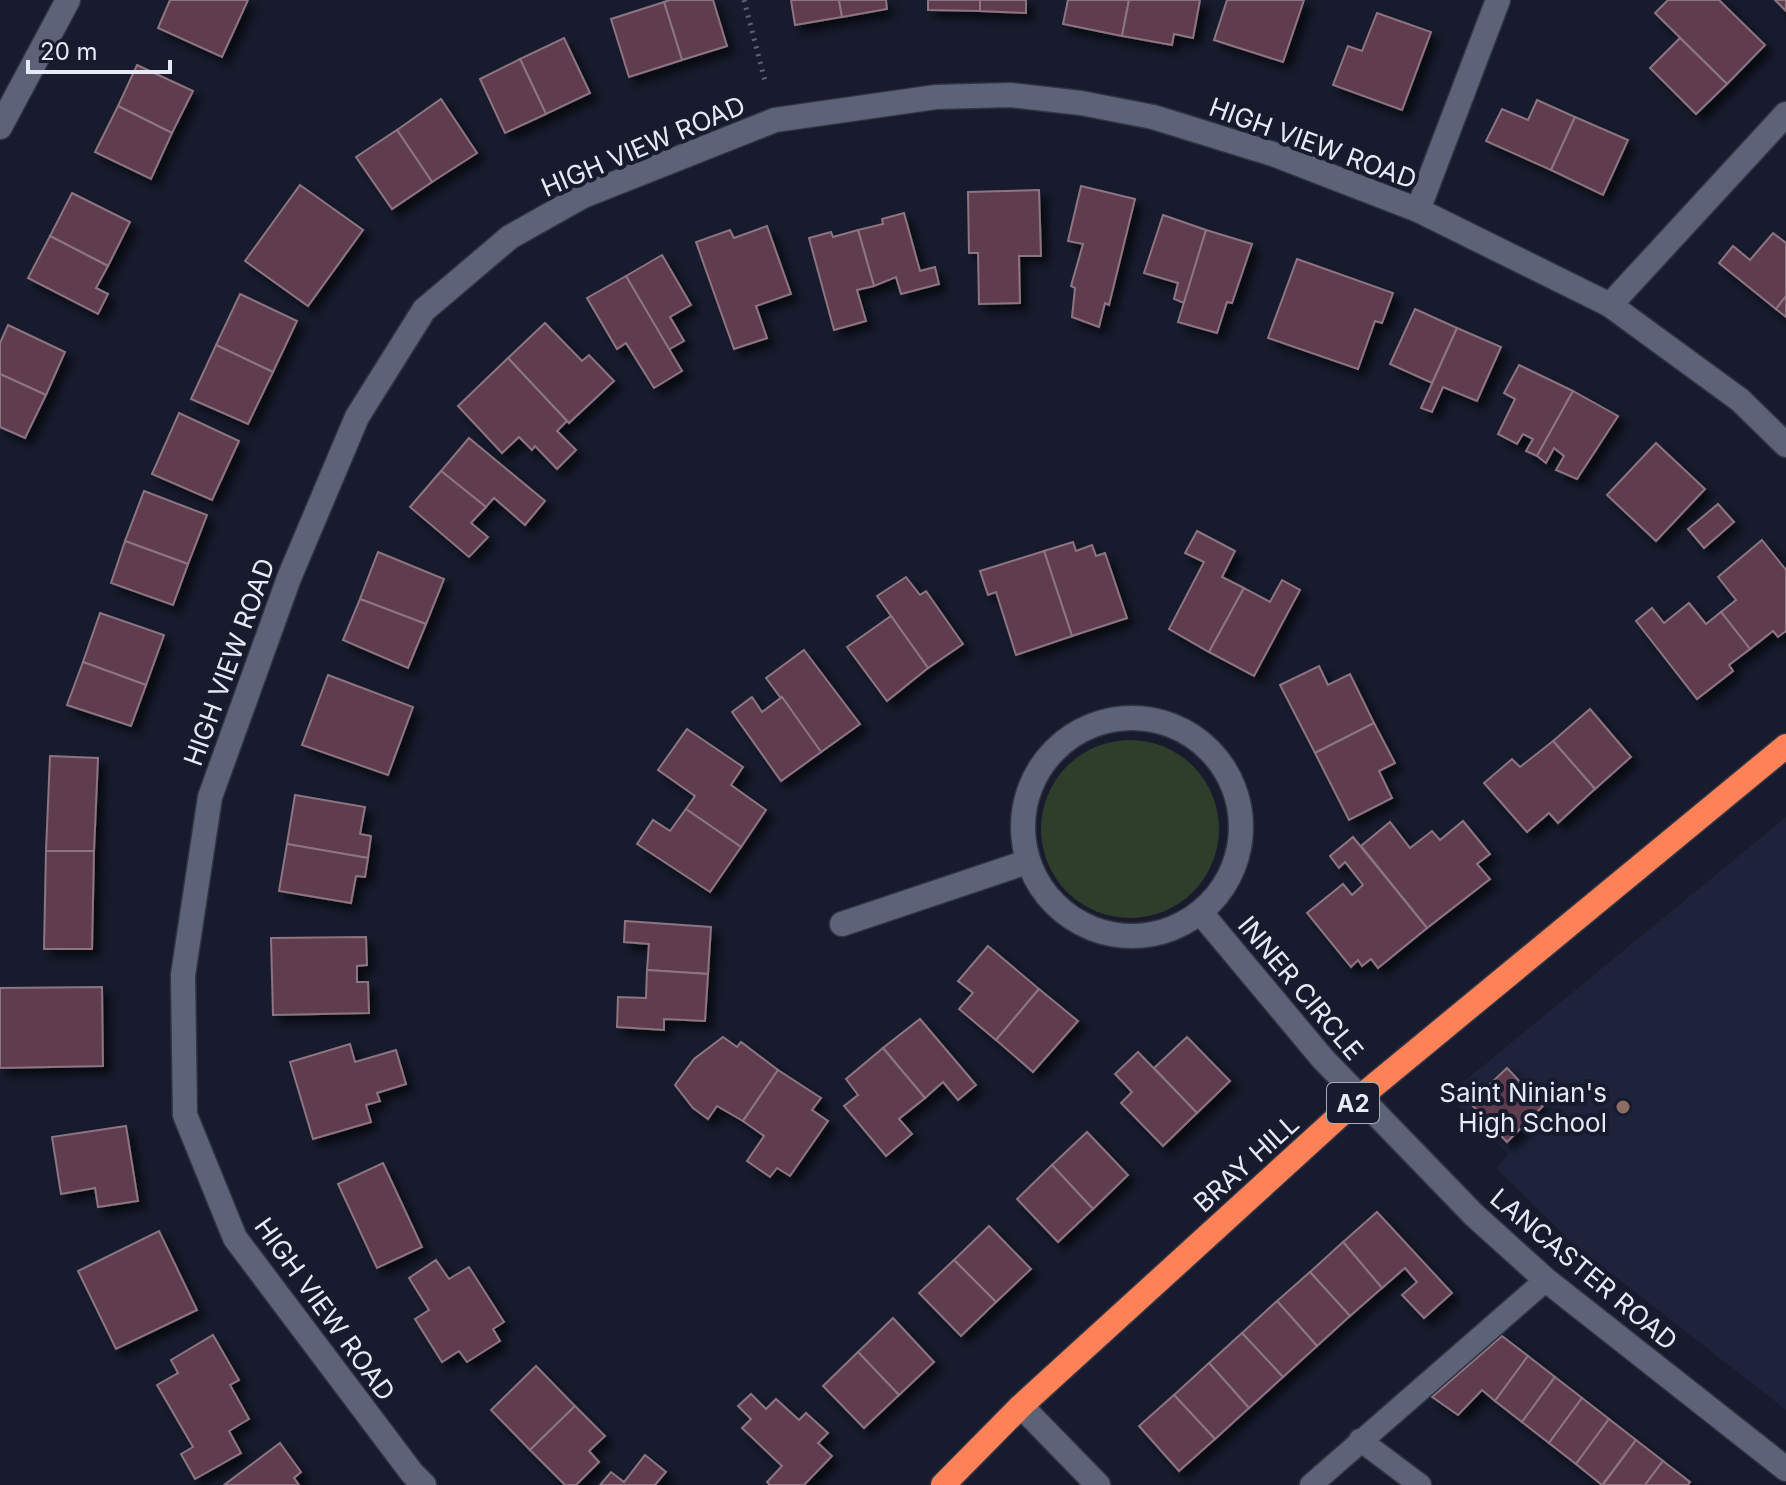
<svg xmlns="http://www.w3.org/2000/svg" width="1786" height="1485" font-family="Inter,sans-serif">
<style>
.built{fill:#1c233a}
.green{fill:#2f3d2b}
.building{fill:#5f3d50;stroke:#8c7481;stroke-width:2;filter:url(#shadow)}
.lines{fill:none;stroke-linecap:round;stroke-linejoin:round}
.lane-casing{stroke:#313442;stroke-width:25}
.street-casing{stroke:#313442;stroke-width:27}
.highway-casing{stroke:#313442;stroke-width:27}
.path{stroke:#5e6373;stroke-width:5;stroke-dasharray:2 6;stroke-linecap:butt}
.lane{stroke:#5c6378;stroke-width:22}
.street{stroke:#5c6378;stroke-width:24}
.highway{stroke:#fe8157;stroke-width:24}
.education-dot{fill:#8d6e63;stroke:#171b2d;stroke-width:3}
.labels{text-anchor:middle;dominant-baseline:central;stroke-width:8;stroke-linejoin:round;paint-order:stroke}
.shield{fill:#171b2d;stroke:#a7acba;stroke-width:2}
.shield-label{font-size:24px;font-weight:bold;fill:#e5eaf6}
.street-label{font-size:26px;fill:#e5eaf6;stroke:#171b2d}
.poi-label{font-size:26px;fill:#e5eaf6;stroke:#171b2d;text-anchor:end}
</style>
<defs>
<filter id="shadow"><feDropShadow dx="7" dy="7" stdDeviation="4" flood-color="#0009"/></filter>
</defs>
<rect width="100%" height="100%" fill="#171b2d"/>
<path class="built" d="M1786,817V1410L1571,1242L1496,1168L1509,1154L1464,1115L1455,1099L1461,1084Z"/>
<circle class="green" cx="1130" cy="829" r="89"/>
<g class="building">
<path d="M170,0H248L222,57L158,28Z"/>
<path d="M670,0H713L727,46L682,60L664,2Z"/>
<path d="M791,0H839L842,17L795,25Z"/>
<path d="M839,0H886L887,9L842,17Z"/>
<path d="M928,0H980V11L928,10Z"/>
<path d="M980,0H1026V13L980,11Z"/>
<path d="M1068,0H1129L1122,36L1063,24Z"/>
<path d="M1129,0H1200L1193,38L1174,34L1172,45L1122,36Z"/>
<path d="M1227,0H1304L1283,62L1214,40Z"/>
<path d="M1668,0H1719L1765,45L1727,84L1655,13Z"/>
<path d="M1775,0H1786V11Z"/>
<path d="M664,2L682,60L629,77L611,19Z"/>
<path d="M1377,13L1431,32L1402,110L1333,85L1348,46L1362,51Z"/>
<path d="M564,38L590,93L546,114L520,59Z"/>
<path d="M1680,38L1727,84L1696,114L1650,68Z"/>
<path d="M520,59L546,114L505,133L480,79Z"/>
<path d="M137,65L193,91L172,133L118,106Z"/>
<path d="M441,99L477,153L432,182L397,130Z"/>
<path d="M1537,100L1575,117L1551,170L1486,141L1502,109L1528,120Z"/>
<path d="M118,106L172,133L151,179L95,152Z"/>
<path d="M1575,117L1628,140L1603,195L1551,170Z"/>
<path d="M397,130L432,182L392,209L356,157Z"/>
<path d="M300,185L363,230L308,306L245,261Z"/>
<path d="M1081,186L1135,199L1109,305L1105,303L1099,327L1072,317L1075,288L1071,286L1083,244L1068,241Z"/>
<path d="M1039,190L1041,256H1019L1020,303L979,304L978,253H969L968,192Z"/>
<path d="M72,193L130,222L108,266L50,236Z"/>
<path d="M904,213L920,271L935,267L939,284L901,294L896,277L874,286L858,230L883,224L882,219Z"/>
<path d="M1163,215L1206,230L1184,303L1174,299L1178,283L1144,273Z"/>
<path d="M767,226L791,294L756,306L767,338L734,349L696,242L730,230L734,238Z"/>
<path d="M858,230L874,286L857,290L866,321L834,330L809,238L831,232L833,237Z"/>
<path d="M1206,230L1252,244L1232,303L1227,302L1217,333L1178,322Z"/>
<path d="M1773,233L1786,243V296L1776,309L1719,263L1733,246L1750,260Z"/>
<path d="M50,236L108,266L96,288L108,294L98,314L28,278Z"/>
<path d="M662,255L691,305L670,317L684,341L668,350L626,276Z"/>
<path d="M1297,259L1393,293L1382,323L1375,321L1358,369L1268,338Z"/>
<path d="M626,276L682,371L654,388L626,343L617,349L587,298Z"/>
<path d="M240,294L297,321L273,372L216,345Z"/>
<path d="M1786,296V317L1776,309Z"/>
<path d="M1415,309L1457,328L1432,383L1390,364Z"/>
<path d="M545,323L582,361L589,355L614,381L569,423L508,358Z"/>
<path d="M8,325L65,352L46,395L0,374V343Z"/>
<path d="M1457,328L1501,347L1477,401L1443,387L1432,412L1421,408Z"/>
<path d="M216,345L273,372L248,424L191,399Z"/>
<path d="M508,358L567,421L557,431L576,450L557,469L535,446L532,450L519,437L502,453L458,406Z"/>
<path d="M1519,365L1573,391L1537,456L1526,451L1533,439L1523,434L1517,444L1498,434L1515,399L1504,393Z"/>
<path d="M0,374L46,395L25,438L0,427Z"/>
<path d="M1573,391L1618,416L1577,479L1556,470L1564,456L1554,448L1546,463L1537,456Z"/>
<path d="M179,413L239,441L212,500L152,474Z"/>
<path d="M469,438L545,501L525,525L494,498L486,507L441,471Z"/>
<path d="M1656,443L1705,489L1656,541L1607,495Z"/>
<path d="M441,471L486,507L471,523L488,537L469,557L410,507Z"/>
<path d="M144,491L207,515L188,564L125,541Z"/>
<path d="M1718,504L1734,522L1704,548L1688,529Z"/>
<path d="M1197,531L1235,551L1222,577L1244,588L1209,652L1169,629L1204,562L1185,553Z"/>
<path d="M1762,540L1786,570V631L1778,637L1773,631L1750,649L1721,612L1736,600L1718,577Z"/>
<path d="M125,541L188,564L173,605L111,583Z"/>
<path d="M1073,542L1076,551L1092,545L1096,556L1105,553L1127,618L1072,636L1044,551Z"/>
<path d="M1044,551L1072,636L1016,655L996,592L988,595L980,571Z"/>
<path d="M378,552L444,579L426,624L360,599Z"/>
<path d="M906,577L920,595L926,591L963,644L928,668L877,596Z"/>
<path d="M1282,580L1300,590L1254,676L1209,652L1244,588L1270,602Z"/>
<path d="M360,599L426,624L408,668L343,640Z"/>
<path d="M1689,603L1706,624L1721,612L1750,649L1729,665L1733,671L1697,699L1636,621L1652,608L1664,623Z"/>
<path d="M100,613L164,635L146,685L83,662Z"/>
<path d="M891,616L928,668L887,701L847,647Z"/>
<path d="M804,650L860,724L821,752L766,678Z"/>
<path d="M83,662L146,685L131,726L67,705Z"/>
<path d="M1319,666L1328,685L1350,674L1374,723L1315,753L1280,685Z"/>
<path d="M328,675L413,707L388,775L302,745Z"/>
<path d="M752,697L762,712L782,697L821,752L781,781L732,712Z"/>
<path d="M1590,709L1631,757L1595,789L1553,741Z"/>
<path d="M1374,723L1395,763L1379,771L1392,798L1349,820L1315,753Z"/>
<path d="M687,729L743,767L731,785L766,810L741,847L686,809L695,796L658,770Z"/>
<path d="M1553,741L1595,789L1558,823L1549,813L1527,832L1484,783L1512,759L1520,767Z"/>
<path d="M50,756L98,758L94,851H46Z"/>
<path d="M295,795L365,807L360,834L371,836L368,858L287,844Z"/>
<path d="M686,809L741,847L710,892L637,844L653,820L670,831Z"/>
<path d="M1463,821L1490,854L1477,864L1490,879L1427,928L1361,846L1390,822L1410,848L1432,831L1440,840Z"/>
<path d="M1353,837L1427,928L1378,968L1371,959L1362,966L1358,960L1351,967L1307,913L1343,884L1352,895L1363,885L1345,862L1339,868L1330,856Z"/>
<path d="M287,844L368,858L365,877L356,876L351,903L279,891Z"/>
<path d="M46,851H94L92,949H44Z"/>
<path d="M625,921L711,927L708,974L647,970L649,944L624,942Z"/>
<path d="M366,937L367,965L357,966V982H368L369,1013L273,1015L271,938Z"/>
<path d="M988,946L1039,989L996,1040L959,1009L973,993L958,981Z"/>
<path d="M647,970L708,974L705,1021L664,1019V1030L617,1027L618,997L646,998Z"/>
<path d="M102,987L103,1066L0,1068V988Z"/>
<path d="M1039,989L1078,1021L1033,1072L996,1040Z"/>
<path d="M920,1019L976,1085L958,1100L943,1082L925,1098L883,1048Z"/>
<path d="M723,1037L737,1047L741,1042L778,1070L743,1121L717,1106L708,1119L693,1108L675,1085L694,1059Z"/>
<path d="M1187,1037L1230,1081L1197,1113L1154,1068Z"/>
<path d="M350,1044L355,1062L396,1050L406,1084L377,1093L380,1101L366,1105L371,1122L313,1139L290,1062Z"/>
<path d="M883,1048L925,1098L899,1119L912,1134L886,1156L844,1106L858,1095L846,1079Z"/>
<path d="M1138,1052L1197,1113L1163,1146L1121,1103L1132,1092L1115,1074Z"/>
<path d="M1507,1068L1543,1106L1507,1142L1470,1103Z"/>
<path d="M778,1070L821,1098L812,1110L828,1121L790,1176L777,1168L770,1177L747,1161L764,1136L743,1121Z"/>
<path d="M126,1126L138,1201L98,1207L95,1188L61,1194L52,1137Z"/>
<path d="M1087,1132L1128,1175L1093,1209L1052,1165Z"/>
<path d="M383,1163L422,1247L377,1268L338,1184Z"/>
<path d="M1052,1165L1093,1209L1058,1242L1017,1199Z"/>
<path d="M1377,1212L1452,1293L1424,1318L1402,1295L1417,1282L1405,1268L1382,1288L1343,1242Z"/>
<path d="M989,1226L1031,1269L996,1302L954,1260Z"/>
<path d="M159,1231L197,1310L116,1349L78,1271Z"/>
<path d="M1343,1242L1382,1288L1350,1316L1310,1272Z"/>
<path d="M436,1260L449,1279L469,1267L504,1322L493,1329L500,1341L467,1362L459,1351L442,1362L415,1319L429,1310L409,1278Z"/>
<path d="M954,1260L996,1302L961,1336L919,1293Z"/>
<path d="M1310,1272L1350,1316L1317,1346L1277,1301Z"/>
<path d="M1277,1301L1317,1346L1283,1377L1242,1333Z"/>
<path d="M893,1318L934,1362L899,1395L858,1352Z"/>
<path d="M1242,1333L1283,1377L1249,1408L1209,1363Z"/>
<path d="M213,1335L239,1380L230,1385L249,1419L229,1431L241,1453L195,1479L181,1454L193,1447L157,1385L178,1373L171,1360Z"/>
<path d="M1502,1336L1528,1356L1495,1401L1482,1390L1458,1415L1432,1397Z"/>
<path d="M858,1352L899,1395L864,1428L823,1386Z"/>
<path d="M1528,1356L1555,1377L1522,1422L1495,1401Z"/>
<path d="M1209,1363L1249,1408L1215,1439L1174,1395Z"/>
<path d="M536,1366L575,1406L530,1450L491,1410Z"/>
<path d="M1555,1377L1582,1398L1549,1443L1522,1422Z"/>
<path d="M751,1394L766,1409L776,1399L799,1420L806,1413L828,1433L818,1443L832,1456L804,1485H770L767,1482L782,1466L742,1428L751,1419L738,1406Z"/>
<path d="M1174,1395L1215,1439L1179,1471L1139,1426Z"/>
<path d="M1582,1398L1609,1419L1576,1464L1549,1443Z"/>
<path d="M575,1406L605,1436L589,1451L599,1462L576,1485H565L530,1450Z"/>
<path d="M1609,1419L1636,1440L1602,1485L1576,1464Z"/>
<path d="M1636,1440L1663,1461L1645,1485H1603Z"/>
<path d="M280,1443L301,1472L294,1478L299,1485H224Z"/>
<path d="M645,1455L666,1472L655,1485H600L611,1472L624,1482Z"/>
<path d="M1663,1461L1690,1482L1688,1485H1645Z"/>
</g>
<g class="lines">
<g class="lane-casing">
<g id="lane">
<path d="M1360,1440L1420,1485"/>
<path d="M1311,1485L1546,1280"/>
</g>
</g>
<g class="street-casing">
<g id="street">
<path d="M0,127L68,0"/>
<path d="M1418,210L1498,0"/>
<path d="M1610,305L1786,114"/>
<circle cx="1132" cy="827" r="109"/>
<path d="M1201,913L1323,1059L1474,1215L1546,1280L1786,1469"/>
<path d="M842,924L1027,862"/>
<path d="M1021,1406L1098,1485"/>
<path d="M424,1485L412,1473L235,1238L185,1115L183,975L210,797L289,578L357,417L424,310L510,237L583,196L775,120L936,97L1010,95L1081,103L1153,117L1273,154L1418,210L1610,305L1740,400L1786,445"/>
</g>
</g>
<g class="highway-casing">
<path id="highway" d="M943,1485L1021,1406L1359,1098L1786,746"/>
</g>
<path class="path" d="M744,0L766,85"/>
<use href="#lane" class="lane"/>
<use href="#street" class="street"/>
<use href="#highway" class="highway"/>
</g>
<circle class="education-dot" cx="1623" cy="1107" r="8"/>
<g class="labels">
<rect class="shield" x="1327" y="1083" width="52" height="40" rx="6"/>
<g class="shield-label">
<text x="1353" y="1103">A2</text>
</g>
<g class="street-label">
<text transform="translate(1313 143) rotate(20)">HIGH VIEW ROAD</text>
<text transform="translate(643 146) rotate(-23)">HIGH VIEW ROAD</text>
<text transform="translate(229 662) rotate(-70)">HIGH VIEW ROAD</text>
<text transform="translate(1301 988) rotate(50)">INNER CIRCLE</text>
<text transform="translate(1246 1163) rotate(-42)">BRAY HILL</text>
<text transform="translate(1584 1269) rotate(40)">LANCASTER ROAD</text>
<text transform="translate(325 1309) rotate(54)">HIGH VIEW ROAD</text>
</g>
<g class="poi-label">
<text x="1607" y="1092">Saint Ninian's<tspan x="1607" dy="30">High School</tspan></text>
</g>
</g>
<path d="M28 60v12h142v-12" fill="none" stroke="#e5eaf6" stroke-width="4"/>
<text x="40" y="60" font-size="24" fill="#e5eaf6" stroke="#171b2d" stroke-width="6" paint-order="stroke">20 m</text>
</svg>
